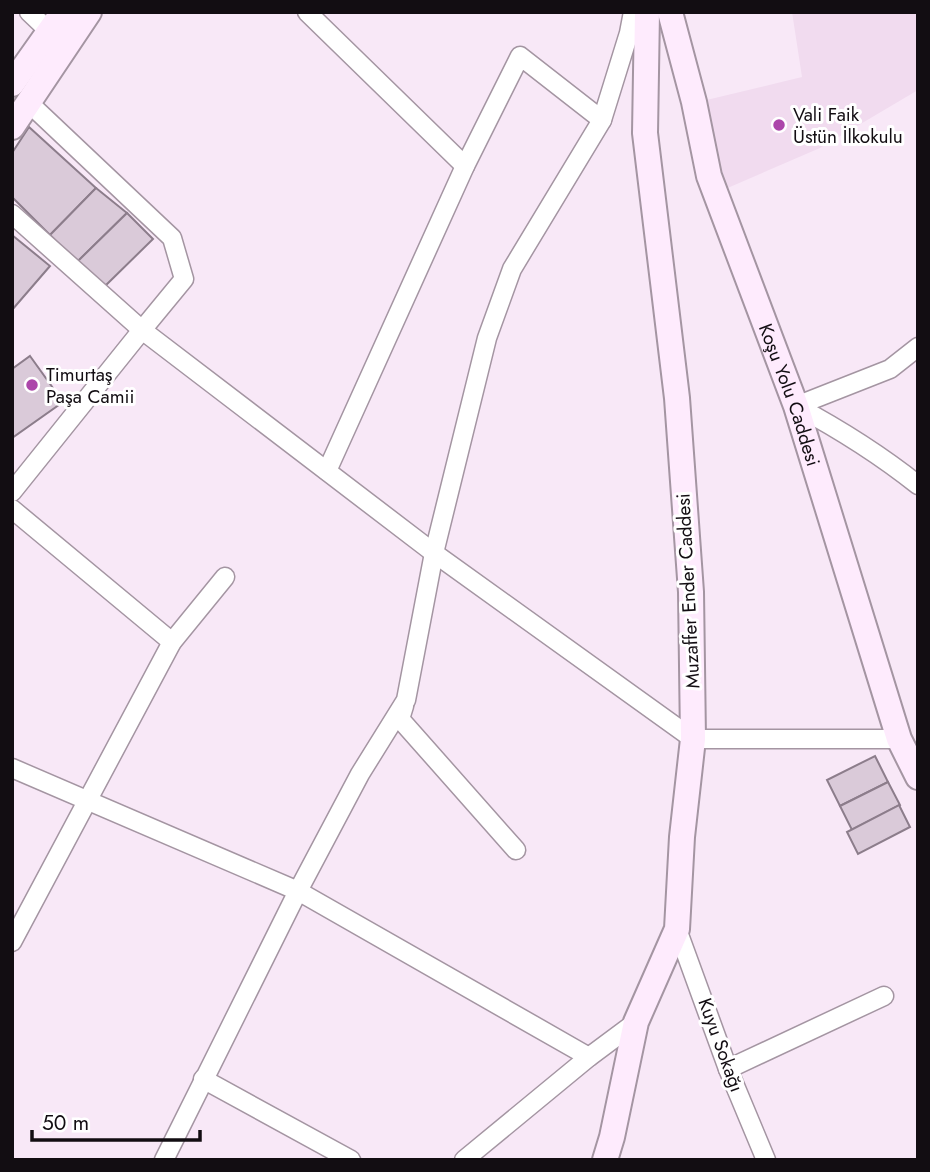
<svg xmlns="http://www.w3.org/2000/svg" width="930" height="1172" font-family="Jost,sans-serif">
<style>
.built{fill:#f1dbef}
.building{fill:#dacad9;stroke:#8c7d8b;stroke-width:2}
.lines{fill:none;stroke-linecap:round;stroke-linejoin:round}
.street-casing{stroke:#a495a2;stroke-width:21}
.secondary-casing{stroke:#a495a2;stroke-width:28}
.street{stroke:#fff;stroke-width:18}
.secondary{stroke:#feebfd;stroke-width:24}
.poi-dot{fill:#ac46aa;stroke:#fff;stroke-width:2.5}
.labels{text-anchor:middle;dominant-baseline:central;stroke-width:6;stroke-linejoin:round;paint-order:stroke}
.poi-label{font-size:19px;fill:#120d12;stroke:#fff;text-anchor:start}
.street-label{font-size:19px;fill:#120d12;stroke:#fff}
</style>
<rect width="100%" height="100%" fill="#f8e8f7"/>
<path class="built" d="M792,12H918V90L820,148L716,193L694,103L802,77Z"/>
<g class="building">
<path d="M29,127L96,188L50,235L12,197V153Z"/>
<path d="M96,188L127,213L77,262L50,235Z"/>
<path d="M127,213L153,239L103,288L77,262Z"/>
<path d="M12,235L50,266L12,310Z"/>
<path d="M30,356L63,402L12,438V369Z"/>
<path d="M875,756L888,782L840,806L827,780Z"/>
<path d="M888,782L900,805L852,830L840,806Z"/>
<path d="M899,805L910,827L858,854L847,832Z"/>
</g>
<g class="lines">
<g class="street-casing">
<g id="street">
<path d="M29,12L50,32"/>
<path d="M307,12L465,166"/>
<path d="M12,214L142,330L184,279L172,238L29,103"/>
<path d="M796,406C839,429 879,454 918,485"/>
<path d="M796,406L890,369L918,347"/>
<path d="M327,471L465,166L520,56L602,120"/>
<path d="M12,492L142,330L434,553L693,739H899"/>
<path d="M12,509L172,642"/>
<path d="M404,706L400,719L516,850"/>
<path d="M12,768L298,891L589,1057"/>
<path d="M677,929L728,1069L766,1160"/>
<path d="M12,942L172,642L225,577"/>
<path d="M728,1069L884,996"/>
<path d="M203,1079L351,1160"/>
<path d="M164,1160L298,891L360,774L406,700L434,553L487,338L512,269L602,120L629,33L633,12"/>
<path d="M464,1160L589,1057L636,1022"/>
</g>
</g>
<g class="secondary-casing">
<g id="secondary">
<path id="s1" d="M670,12L694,102L709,176L796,406L899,739L918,777"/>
<path d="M12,84L63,12"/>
<path d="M12,127L89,12"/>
<path d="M605,1160L612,1137L636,1022L677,929L682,837L693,739L691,592L677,398L645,133L647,12"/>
</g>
</g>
<use href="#street" class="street"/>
<use href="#secondary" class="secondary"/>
</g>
<g class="poi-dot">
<circle cx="779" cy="125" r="7"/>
<circle cx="32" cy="385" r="7"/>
</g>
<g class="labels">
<g class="poi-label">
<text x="793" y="114">Vali Faik<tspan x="793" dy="22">Üstün İlkokulu</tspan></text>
<text x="46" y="374">Timurtaş<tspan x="46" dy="22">Paşa Camii</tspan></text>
</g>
<g class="street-label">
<text stroke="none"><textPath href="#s1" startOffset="402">Koşu Yolu Caddesi</textPath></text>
<text transform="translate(688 591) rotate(-93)">Muzaffer Ender Caddesi</text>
<text transform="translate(721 1045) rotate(70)">Kuyu Sokağı</text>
</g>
</g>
<rect width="930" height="1172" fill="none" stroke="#120d12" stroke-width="28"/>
<path d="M32 1130v10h168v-10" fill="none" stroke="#120d12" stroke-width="3.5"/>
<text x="42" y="1130" font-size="21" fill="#120d12" stroke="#ffffff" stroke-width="5" paint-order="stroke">50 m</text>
</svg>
